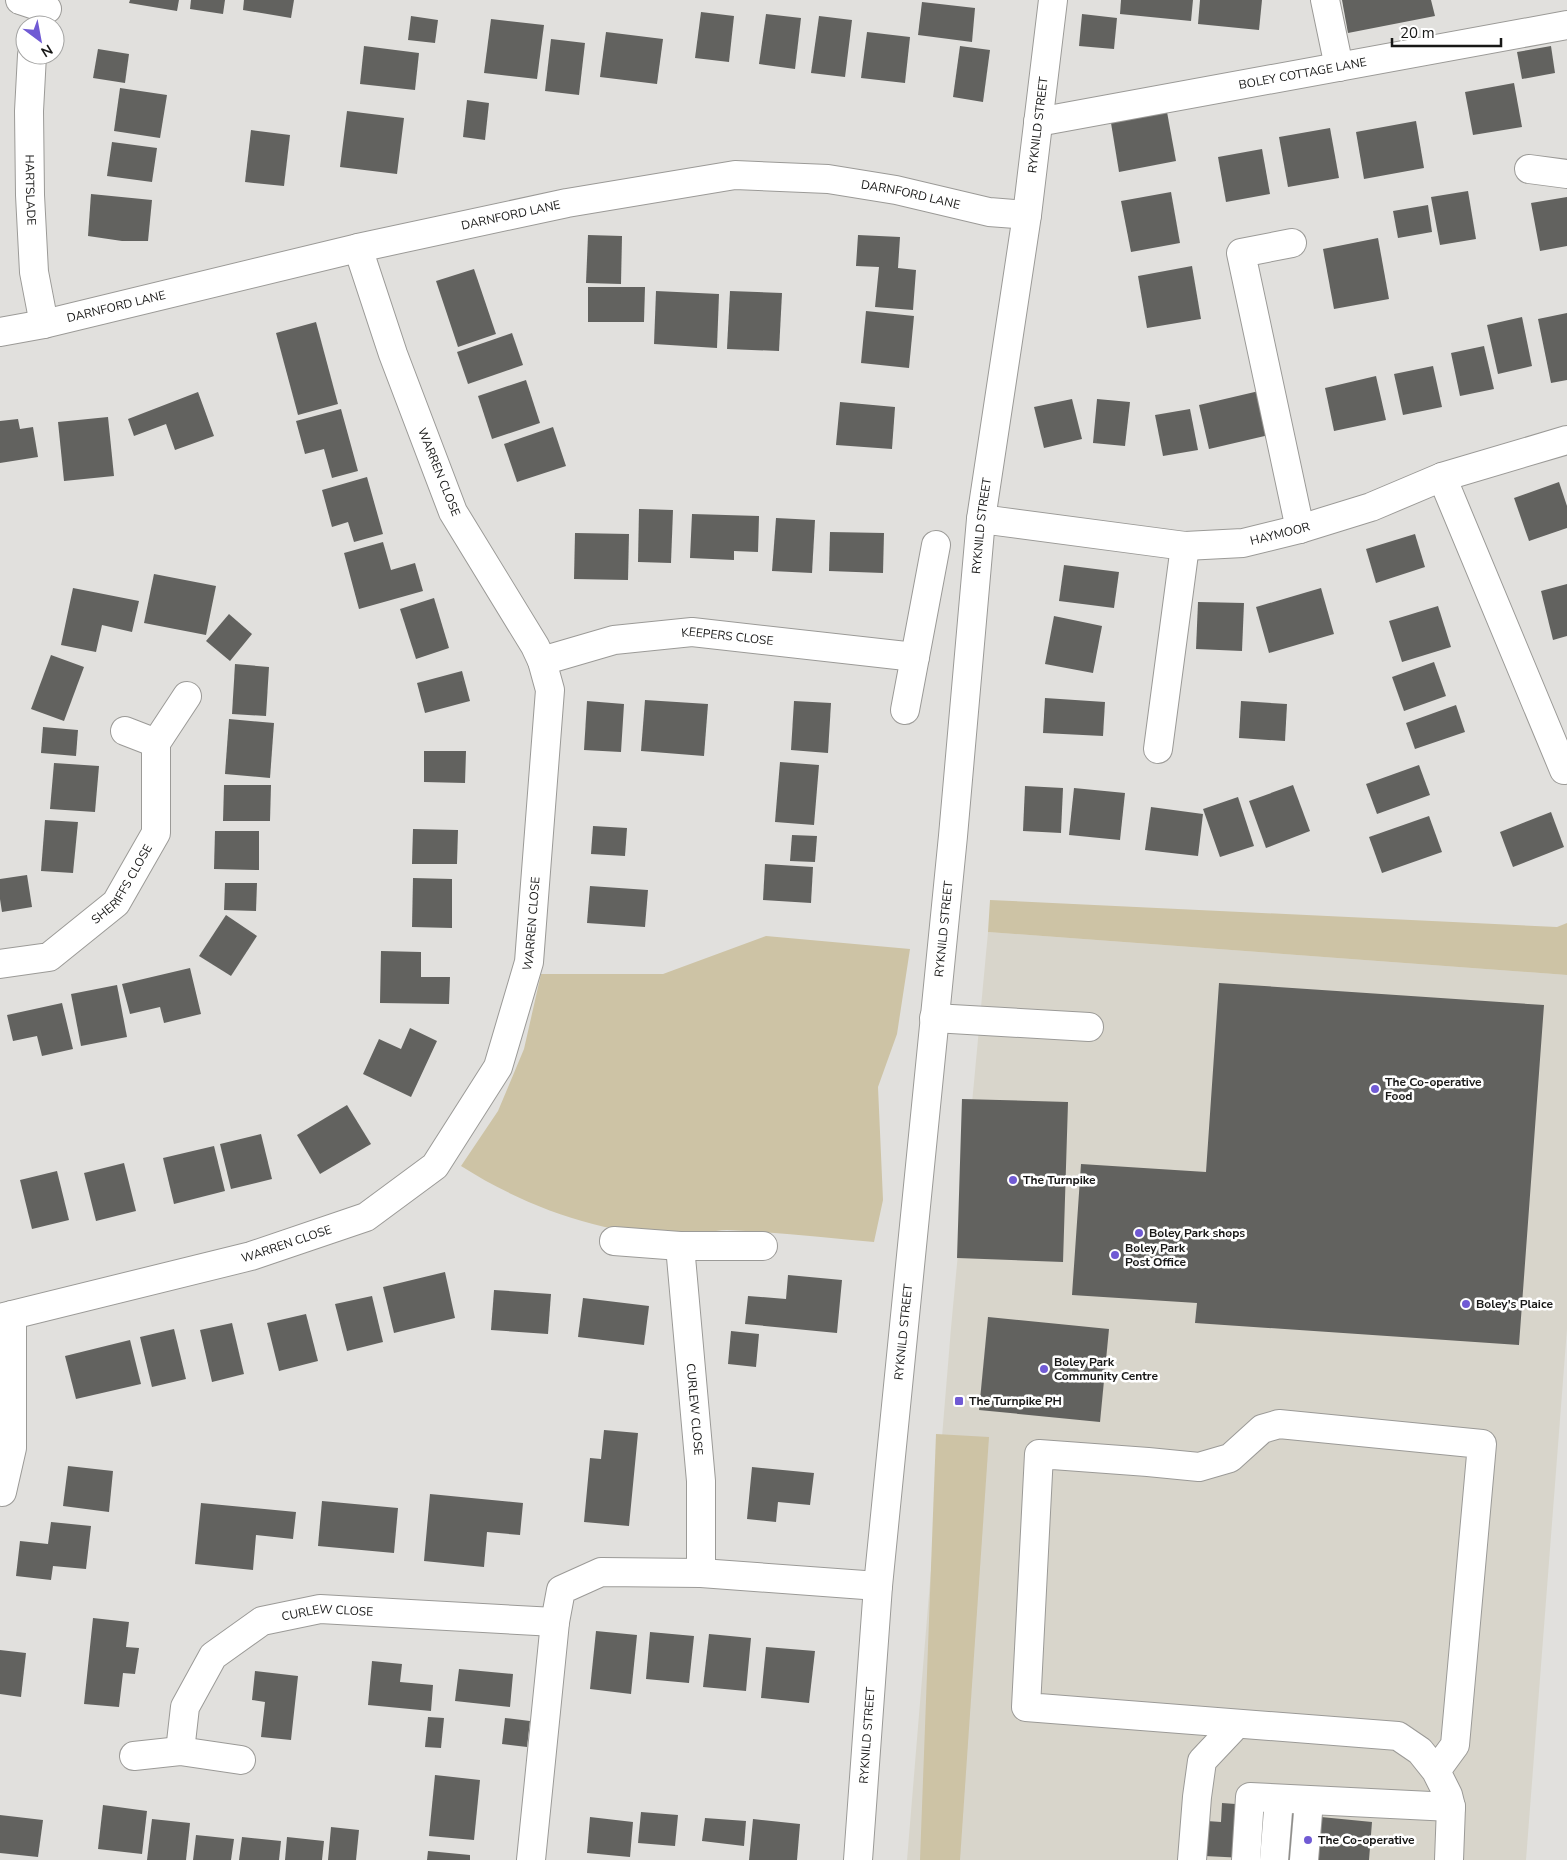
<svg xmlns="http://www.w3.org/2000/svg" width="1567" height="1860" font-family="'Nunito Sans',sans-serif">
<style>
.built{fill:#d8d5cb}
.green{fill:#cdc3a5}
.building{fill:#62625f}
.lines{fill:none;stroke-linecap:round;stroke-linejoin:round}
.minor-casing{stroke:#9b9a97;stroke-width:30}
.minor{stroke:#fff;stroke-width:28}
.poi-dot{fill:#705ad4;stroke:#fff;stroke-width:2}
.labels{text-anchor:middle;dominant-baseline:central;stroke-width:5;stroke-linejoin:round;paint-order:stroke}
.street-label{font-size:12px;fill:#181817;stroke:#fff}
.poi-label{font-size:12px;font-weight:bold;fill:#181817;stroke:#fff;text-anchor:start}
</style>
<rect width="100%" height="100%" fill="#e1e0dd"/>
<path class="built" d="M988,932L1567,975V1329L1526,1860H907L951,1328Z"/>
<g class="green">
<path d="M990,900L1557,927L1567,923V975L988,932Z"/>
<path d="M766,936L910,949L897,1034L878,1087L883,1200L874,1242C826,1238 776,1232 727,1230C712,1230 697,1236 682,1236C604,1235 527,1208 461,1166L498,1111L524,1049L541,974H663Z"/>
<path d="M936,1434L989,1437L960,1860H920Z"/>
</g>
<g class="building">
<path d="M130,0H179L177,11L129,3Z"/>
<path d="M191,0H225L223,14L190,9Z"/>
<path d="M244,0H294L291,18L243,10Z"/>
<path d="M1121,0H1193L1191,21L1120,14Z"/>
<path d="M1200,0H1262L1259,30L1198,24Z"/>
<path d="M1342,0H1431L1435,16L1348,33Z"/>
<path d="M922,2L975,8L972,42L918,35Z"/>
<path d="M701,12L734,16L729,62L695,58Z"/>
<path d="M766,14L801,18L795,69L759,64Z"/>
<path d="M1082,14L1117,18L1114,49L1079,46Z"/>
<path d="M411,16L438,20L435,43L408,40Z"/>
<path d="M819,16L852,20L845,77L811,73Z"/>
<path d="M491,19L544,25L537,79L484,73Z"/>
<path d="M606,32L663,39L657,84L600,77Z"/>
<path d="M867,32L910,37L905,83L861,78Z"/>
<path d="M551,39L585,43L579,95L545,91Z"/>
<path d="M364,46L419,53L415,90L360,84Z"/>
<path d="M960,46L990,50L983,102L953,97Z"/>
<path d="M1551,46L1555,73L1522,79L1517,52Z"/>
<path d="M98,49L129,54L125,83L93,78Z"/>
<path d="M1514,83L1522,127L1473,135L1465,92Z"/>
<path d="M120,88L167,95L160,138L114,131Z"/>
<path d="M467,100L489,103L485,140L463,137Z"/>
<path d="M347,111L404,118L397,174L340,167Z"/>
<path d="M1167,112L1176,161L1119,172L1111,123Z"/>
<path d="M1416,121L1424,168L1364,179L1356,132Z"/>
<path d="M1330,128L1339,178L1288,187L1279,137Z"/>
<path d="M251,130L290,135L284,186L245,182Z"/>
<path d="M112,142L157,148L152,182L107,176Z"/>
<path d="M1262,149L1270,194L1226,202L1218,157Z"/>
<path d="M1468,191L1476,239L1440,245L1431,197Z"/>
<path d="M1171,192L1180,243L1131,252L1121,201Z"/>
<path d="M91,194L152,200L148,241H122L88,236Z"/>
<path d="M1567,197V246L1540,251L1531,203Z"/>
<path d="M1428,205L1432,232L1398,238L1393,211Z"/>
<path d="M588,235L622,236L621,284L586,283Z"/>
<path d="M858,235L900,237L898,268L916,270L913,310L875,307L879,267L856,266Z"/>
<path d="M1378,238L1389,299L1334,309L1323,249Z"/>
<path d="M1192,266L1201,319L1147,328L1138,276Z"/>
<path d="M474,269L496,334L458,347L436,281Z"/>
<path d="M588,287H645L644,322H588Z"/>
<path d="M656,291L719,294L717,348L654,344Z"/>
<path d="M730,291L782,293L779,351L727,349Z"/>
<path d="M866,311L914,316L909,368L861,363Z"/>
<path d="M1567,313V380L1551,383L1538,319Z"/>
<path d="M1522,317L1532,366L1498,374L1487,325Z"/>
<path d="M316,322L338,404L298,415L276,333Z"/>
<path d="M512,333L523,365L468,384L457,352Z"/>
<path d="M1484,346L1494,389L1460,396L1451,353Z"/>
<path d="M1433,366L1442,407L1403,415L1394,374Z"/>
<path d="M1376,376L1386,420L1334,431L1325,388Z"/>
<path d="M526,380L540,423L492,439L478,396Z"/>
<path d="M1259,391L1269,435L1209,449L1199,405Z"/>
<path d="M198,392L214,436L175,450L166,424L134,436L128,419Z"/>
<path d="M1072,399L1082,439L1044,448L1034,407Z"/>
<path d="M1097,399L1130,402L1125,446L1093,443Z"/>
<path d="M840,402L895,407L892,449L836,445Z"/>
<path d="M341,409L358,471L332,478L324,449L305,454L296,421Z"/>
<path d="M1190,409L1198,450L1163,456L1155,415Z"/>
<path d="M108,417L114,476L64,481L58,422Z"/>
<path d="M18,419L20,429L33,427L38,457L0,463V421Z"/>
<path d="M553,427L566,466L517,482L504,444Z"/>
<path d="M367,477L383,534L354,542L348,522L332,527L322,490Z"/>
<path d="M1559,482L1567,506V528L1529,541L1514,498Z"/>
<path d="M639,509L673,510L671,563L638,562Z"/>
<path d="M692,514L759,516L758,552L734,551V560L690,558Z"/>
<path d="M776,518L815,520L812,573L772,571Z"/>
<path d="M830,532L884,533L883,573L829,571Z"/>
<path d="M575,533L629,534L628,580L574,579Z"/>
<path d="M1415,534L1425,567L1376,583L1366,549Z"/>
<path d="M383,542L391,570L415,563L423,591L359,609L344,553Z"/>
<path d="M1064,565L1119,572L1114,608L1059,601Z"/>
<path d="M154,574L216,586L206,635L144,623Z"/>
<path d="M1567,584V636L1553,640L1541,591Z"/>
<path d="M73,588L139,601L132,632L102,625L96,652L61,645Z"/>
<path d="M1321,588L1334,634L1269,653L1256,607Z"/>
<path d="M434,598L449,648L416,659L400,609Z"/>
<path d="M1198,602L1244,603L1242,651L1196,649Z"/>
<path d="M1438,606L1451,647L1402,662L1389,621Z"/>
<path d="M229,614L252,634L230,661L206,641Z"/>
<path d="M1054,616L1102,626L1093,673L1045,664Z"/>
<path d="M51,655L84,667L64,721L31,709Z"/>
<path d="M1434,662L1446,696L1404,711L1392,677Z"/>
<path d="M235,664L269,667L266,716L232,714Z"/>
<path d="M462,671L470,701L425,713L417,683Z"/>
<path d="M1045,698L1105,702L1103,736L1043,733Z"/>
<path d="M645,700L708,704L704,756L641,751Z"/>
<path d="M587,701L624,704L621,752L584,750Z"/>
<path d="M794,701L831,703L828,753L791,750Z"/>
<path d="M1241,701L1287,704L1285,741L1239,738Z"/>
<path d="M1456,705L1465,732L1415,749L1406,723Z"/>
<path d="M229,719L274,723L270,778L225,774Z"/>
<path d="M43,727L78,730L76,756L41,753Z"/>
<path d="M424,751H466L465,783L424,782Z"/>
<path d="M780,762L819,765L814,825L775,822Z"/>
<path d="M54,763L99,766L95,812L50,809Z"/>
<path d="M1419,765L1430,795L1377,814L1366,784Z"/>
<path d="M224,785H271L270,821H223Z"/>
<path d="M1293,785L1310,831L1266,848L1249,801Z"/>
<path d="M1025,786L1063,788L1061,833L1023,831Z"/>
<path d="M1074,788L1125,793L1120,840L1069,835Z"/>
<path d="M1238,797L1254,846L1220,857L1203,809Z"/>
<path d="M1151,807L1203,814L1198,856L1145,850Z"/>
<path d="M1551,812L1564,847L1513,867L1500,832Z"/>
<path d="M1429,816L1442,852L1382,873L1369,837Z"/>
<path d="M45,820L78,822L73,873L41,871Z"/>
<path d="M593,826L627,828L625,856L591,854Z"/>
<path d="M413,829L458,830L457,864H412Z"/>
<path d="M215,831H259V870L214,869Z"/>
<path d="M792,835L817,836L815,862L790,861Z"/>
<path d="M765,864L813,867L811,903L763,900Z"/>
<path d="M27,875L32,907L2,912L0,899V879Z"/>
<path d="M413,878L452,879V928L412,927Z"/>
<path d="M225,883H257L256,911L224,910Z"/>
<path d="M590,886L648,890L645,927L587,923Z"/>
<path d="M226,915L257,936L231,976L199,956Z"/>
<path d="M381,951L421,952V977H450L449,1004L380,1003Z"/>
<path d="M190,968L201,1014L164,1023L160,1007L130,1014L122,984Z"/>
<path d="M1219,983L1544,1005L1519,1345L1195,1323L1197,1303L1072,1295L1081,1164L1206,1172Z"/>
<path d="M117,985L127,1037L81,1046L71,994Z"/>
<path d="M62,1003L73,1049L42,1056L37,1036L13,1041L7,1015Z"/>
<path d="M410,1028L437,1041L411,1097L363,1074L379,1039L401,1049Z"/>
<path d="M962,1099L1068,1102L1063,1262L957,1258Z"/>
<path d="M347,1105L371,1144L320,1174L297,1135Z"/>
<path d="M261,1134L272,1179L231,1189L220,1144Z"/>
<path d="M214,1146L225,1191L174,1204L163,1158Z"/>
<path d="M124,1163L136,1211L96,1221L84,1173Z"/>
<path d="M57,1171L69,1220L32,1229L20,1180Z"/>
<path d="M445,1272L455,1318L394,1333L383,1287Z"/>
<path d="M788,1275L842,1280L837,1333L745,1324L748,1296L786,1299Z"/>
<path d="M494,1290L551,1294L548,1334L491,1330Z"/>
<path d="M372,1296L383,1342L347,1351L335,1304Z"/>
<path d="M583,1298L649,1306L644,1345L578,1337Z"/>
<path d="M306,1314L318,1361L279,1371L267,1323Z"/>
<path d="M988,1317L1109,1329L1100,1422L979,1410Z"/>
<path d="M232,1323L244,1374L212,1382L200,1330Z"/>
<path d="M174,1329L186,1379L152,1387L140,1337Z"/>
<path d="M731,1331L759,1334L756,1367L728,1364Z"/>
<path d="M130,1340L141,1384L76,1399L65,1356Z"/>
<path d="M604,1430L638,1433L629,1526L584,1522L590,1458L601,1459Z"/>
<path d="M68,1466L113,1471L109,1512L63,1506Z"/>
<path d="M752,1467L814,1473L810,1505L778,1502L776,1522L747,1519Z"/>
<path d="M430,1494L523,1503L520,1535L487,1532L484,1567L424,1561Z"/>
<path d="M322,1501L398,1508L394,1553L318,1546Z"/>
<path d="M201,1503L296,1512L293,1539L256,1535L253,1570L195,1564Z"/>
<path d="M51,1522L91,1526L86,1569L53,1566L51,1580L16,1576L20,1541L48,1544Z"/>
<path d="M93,1618L129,1622L126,1647L139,1648L135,1674L123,1673L119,1707L84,1704Z"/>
<path d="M596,1631L637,1635L631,1694L590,1689Z"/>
<path d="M650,1632L694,1636L689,1683L646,1679Z"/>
<path d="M709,1634L751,1638L746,1691L703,1687Z"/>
<path d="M766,1647L815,1651L809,1703L761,1698Z"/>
<path d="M0,1650L26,1653L21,1697L0,1694Z"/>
<path d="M372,1661L402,1664L400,1682L433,1685L431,1711L368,1705Z"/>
<path d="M459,1669L513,1674L510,1707L455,1701Z"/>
<path d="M255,1671L298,1676L291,1740L261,1737L265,1702L252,1700Z"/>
<path d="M428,1717L444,1718L441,1748L425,1747Z"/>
<path d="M505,1718L530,1721L527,1747L502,1744Z"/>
<path d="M435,1775L480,1780L474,1840L429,1836Z"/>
<path d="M1222,1803L1249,1805V1810L1372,1822L1369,1860H1244V1858L1205,1856L1207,1821L1221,1822Z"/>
<path d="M103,1805L147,1811L142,1854L98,1849Z"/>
<path d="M641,1812L678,1815L675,1846L638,1843Z"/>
<path d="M0,1815L43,1820L38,1857L0,1853Z"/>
<path d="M590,1817L633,1822L630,1857L587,1853Z"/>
<path d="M705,1818L746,1821L744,1846L702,1841Z"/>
<path d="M152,1819L190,1823L186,1860H147Z"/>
<path d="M753,1819L800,1824L797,1860H749Z"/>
<path d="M331,1827L359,1830L356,1860H328Z"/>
<path d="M196,1835L234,1839L231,1860H193Z"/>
<path d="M242,1837L281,1841L279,1860H239Z"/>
<path d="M287,1837L324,1841L322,1860H285Z"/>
<path d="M428,1851L470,1855V1860H427Z"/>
</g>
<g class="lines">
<g class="minor-casing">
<g id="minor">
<path d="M20,0L47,9"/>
<path d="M1325,0L1339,67"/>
<path id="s1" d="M32,55L29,111L30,195L34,272L44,324"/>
<path id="s2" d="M1038,122L1567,25"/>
<path d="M1529,169L1567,174"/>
<path d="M1292,243L1241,253L1300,529"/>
<path id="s3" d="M0,332L44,324L358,248L567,203L735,175L828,179L896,190L989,212L1027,215"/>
<path d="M1442,477L1564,770"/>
<path id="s4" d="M981,519L1185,546L1243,543L1300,529L1371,507L1442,477L1567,440"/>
<path id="s5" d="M542,661L614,640L692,632L915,657"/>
<path d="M905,710L936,545"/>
<path d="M125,731L156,743L187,696"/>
<path d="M1158,749L1185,546"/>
<path id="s6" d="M0,964L49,957L116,903L156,833V743"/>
<path d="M934,1018L1089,1027"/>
<path d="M614,1241L680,1246H763"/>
<path id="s7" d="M680,1246L701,1481V1573"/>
<path id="s8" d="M0,1318L251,1256L366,1217L435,1166L498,1067L529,962L550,690L542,661L535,646L453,512L393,354L358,248"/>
<path d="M2,1492L12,1448V1315"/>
<path id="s9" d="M180,1751L185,1707L213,1656L262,1621L320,1609L555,1622"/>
<path d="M134,1756L180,1751L241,1760"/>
<path d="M1436,1771L1455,1745L1482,1444L1279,1424L1262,1429L1230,1458L1199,1467L1148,1462L1039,1454L1026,1707L1398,1736L1420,1751L1436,1771L1448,1795L1451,1807L1449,1860"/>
<path d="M531,1860L555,1622L561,1590L601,1572L701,1573L878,1586"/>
<path id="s10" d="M858,1860L878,1586L953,836L981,519L1027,215L1053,0"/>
<path d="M1192,1860L1197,1797L1202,1761L1236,1725"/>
<path d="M1246,1860L1250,1797L1451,1807"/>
<path d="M1274,1860L1279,1799"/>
<path d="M1304,1860L1309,1801"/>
</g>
</g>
<use href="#minor" class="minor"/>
</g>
<g class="poi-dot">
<circle cx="1375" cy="1089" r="5"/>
<circle cx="1013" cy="1180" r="5"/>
<circle cx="1139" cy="1233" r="5"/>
<circle cx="1115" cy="1255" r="5"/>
<circle cx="1466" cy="1304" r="5"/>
<circle cx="1044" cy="1369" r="5"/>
<rect x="954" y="1396" width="10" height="10" rx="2.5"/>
<circle cx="1308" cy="1840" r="5"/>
</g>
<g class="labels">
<g class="street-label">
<text stroke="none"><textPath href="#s2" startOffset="269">BOLEY COTTAGE LANE</textPath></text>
<text stroke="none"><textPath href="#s10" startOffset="1745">RYKNILD STREET</textPath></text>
<text stroke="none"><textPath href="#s1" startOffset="135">HARTSLADE</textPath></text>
<text stroke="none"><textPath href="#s3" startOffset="929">DARNFORD LANE</textPath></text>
<text stroke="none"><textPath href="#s3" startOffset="524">DARNFORD LANE</textPath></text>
<text stroke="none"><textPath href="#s3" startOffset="119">DARNFORD LANE</textPath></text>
<text transform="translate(439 472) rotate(68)">WARREN CLOSE</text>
<text stroke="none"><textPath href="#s10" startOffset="1340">RYKNILD STREET</textPath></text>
<text stroke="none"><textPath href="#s4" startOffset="302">HAYMOOR</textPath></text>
<text stroke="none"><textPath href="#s5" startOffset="189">KEEPERS CLOSE</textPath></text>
<text stroke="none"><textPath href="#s6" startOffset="154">SHERIFFS CLOSE</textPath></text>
<text stroke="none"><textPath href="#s8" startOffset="731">WARREN CLOSE</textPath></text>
<text stroke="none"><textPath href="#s10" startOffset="935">RYKNILD STREET</textPath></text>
<text stroke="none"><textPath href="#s8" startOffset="296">WARREN CLOSE</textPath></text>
<text stroke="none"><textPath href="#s10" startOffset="530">RYKNILD STREET</textPath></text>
<text stroke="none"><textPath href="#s7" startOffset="164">CURLEW CLOSE</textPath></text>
<text stroke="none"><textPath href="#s9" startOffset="229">CURLEW CLOSE</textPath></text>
<text stroke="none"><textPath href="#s10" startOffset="125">RYKNILD STREET</textPath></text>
</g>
<g class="poi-label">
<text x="1385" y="1082">The Co-operative<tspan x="1385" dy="14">Food</tspan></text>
<text x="1023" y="1180">The Turnpike</text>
<text x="1149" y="1233">Boley Park shops</text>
<text x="1125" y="1248">Boley Park<tspan x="1125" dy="14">Post Office</tspan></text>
<text x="1476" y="1304">Boley's Plaice</text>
<text x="1054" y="1362">Boley Park<tspan x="1054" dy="14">Community Centre</tspan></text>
<text x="969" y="1401">The Turnpike PH</text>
<text x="1318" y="1840">The Co-operative</text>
</g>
</g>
<g transform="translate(40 40) rotate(148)"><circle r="24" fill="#ffffff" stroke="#a3a3a2"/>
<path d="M0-4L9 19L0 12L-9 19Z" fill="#705ad4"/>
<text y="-8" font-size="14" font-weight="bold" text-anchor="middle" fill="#181817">N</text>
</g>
<path d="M1392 38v8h109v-8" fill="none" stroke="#181817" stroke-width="2.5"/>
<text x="1400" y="38" font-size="15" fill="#181817" stroke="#ffffff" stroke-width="4" paint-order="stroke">20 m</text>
</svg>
